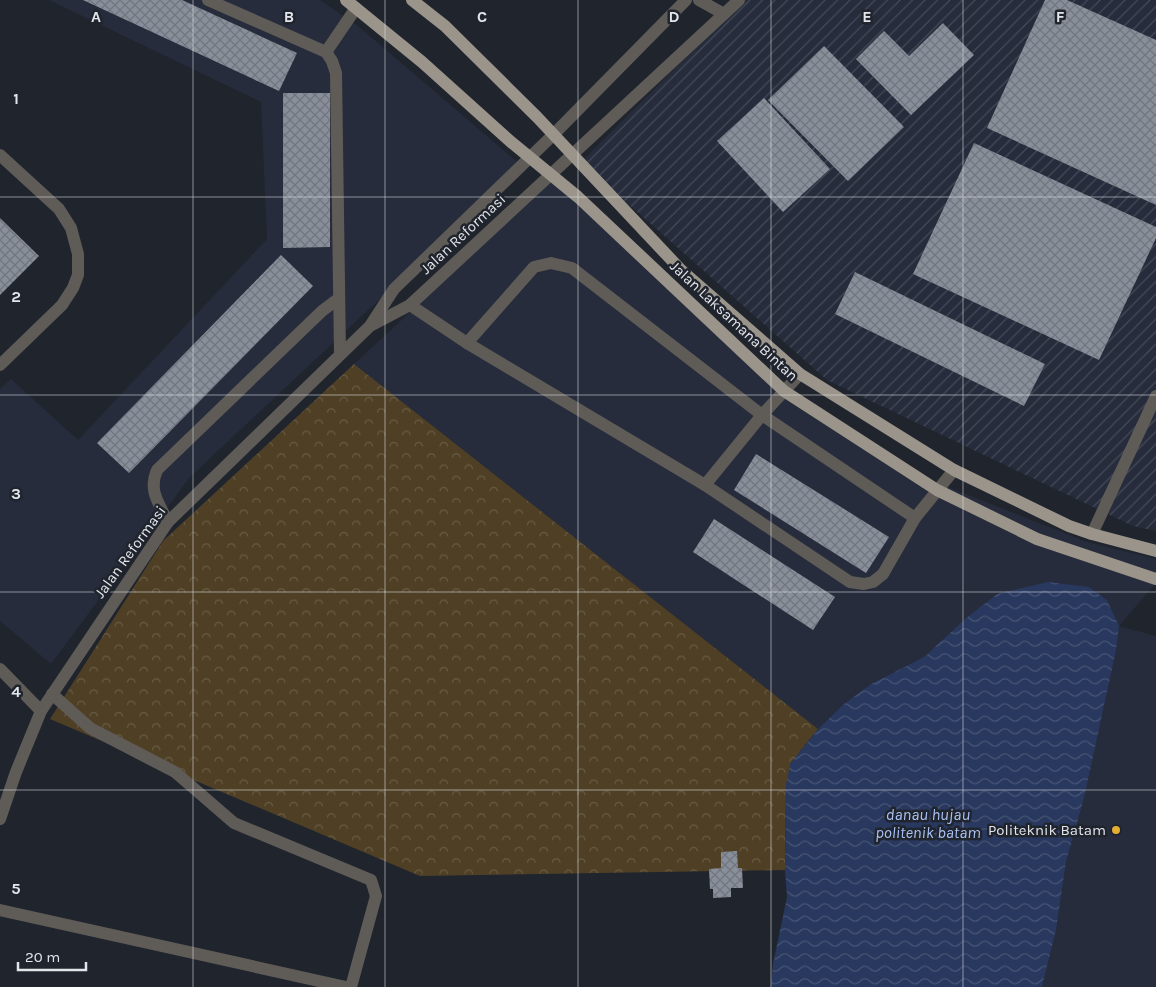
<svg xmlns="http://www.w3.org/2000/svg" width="1156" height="987" font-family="Karla,sans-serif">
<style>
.built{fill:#262c3b}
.industrial{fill:url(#industrial-furrows)}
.forest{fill:url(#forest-crowns)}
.water{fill:url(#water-waves)}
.building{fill:url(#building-cross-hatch)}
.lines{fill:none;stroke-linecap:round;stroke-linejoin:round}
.minor{stroke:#5f5c58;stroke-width:12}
.major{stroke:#9a948b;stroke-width:12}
.grid{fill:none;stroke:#e2e5eb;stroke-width:1;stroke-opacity:0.55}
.poi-dot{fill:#e4ae35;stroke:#20242d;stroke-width:2}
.labels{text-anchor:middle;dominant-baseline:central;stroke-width:5;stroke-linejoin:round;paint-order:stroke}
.street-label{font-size:15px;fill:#e2e5eb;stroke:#20242d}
.poi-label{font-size:15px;fill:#e2e5eb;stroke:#20242d;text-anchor:end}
.water-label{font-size:16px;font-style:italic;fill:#abc3f8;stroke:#20242d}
.grid-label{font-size:16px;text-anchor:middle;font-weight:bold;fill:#e2e5eb;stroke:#20242d;stroke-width:5;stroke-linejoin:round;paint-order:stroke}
</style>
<defs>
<pattern id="industrial-furrows" width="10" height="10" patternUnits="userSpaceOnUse" patternTransform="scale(1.25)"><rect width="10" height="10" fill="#262c3b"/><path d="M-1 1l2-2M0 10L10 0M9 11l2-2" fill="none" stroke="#454a58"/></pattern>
<pattern id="forest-crowns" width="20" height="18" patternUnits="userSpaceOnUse" patternTransform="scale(1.25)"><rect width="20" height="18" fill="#4f4025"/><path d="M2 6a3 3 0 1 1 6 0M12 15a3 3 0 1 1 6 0" fill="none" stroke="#685b45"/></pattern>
<pattern id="water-waves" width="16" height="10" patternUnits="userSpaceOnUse" patternTransform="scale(1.25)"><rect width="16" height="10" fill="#28385e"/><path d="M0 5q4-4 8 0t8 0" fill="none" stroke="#475575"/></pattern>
<pattern id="building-cross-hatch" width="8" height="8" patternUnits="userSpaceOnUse" patternTransform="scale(1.25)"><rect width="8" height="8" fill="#898f9a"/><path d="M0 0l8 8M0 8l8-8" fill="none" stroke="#71757d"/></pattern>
</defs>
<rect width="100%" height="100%" fill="#20242d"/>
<g class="built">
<path d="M49,0H320L358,26L522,166L190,477L51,664L0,621V389L11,379L78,440L267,239L261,102Z"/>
<path d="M552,181L774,380L923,477L1087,542L1156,559V583L1119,626L1156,636V987H1042L1056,930L1066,862L1084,798L1119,626L1107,600L1089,587L997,594L965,619L924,657L871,684L844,704L818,729L354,364Z"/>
</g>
<path class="industrial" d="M744,0H1156V531L1133,526L827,380L581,162Z"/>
<path class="forest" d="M354,364L818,729L800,751L786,785L785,870L420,876L50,719L163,541Z"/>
<path class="water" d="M1048,582L1089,587L1107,600L1119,626L1116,650L1084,798L1066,862L1056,930L1042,987H771L773,964L787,897L785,870L786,785L790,764L818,729L844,704L871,684L924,657L965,619L997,594Z"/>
<g class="building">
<path d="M83,0H182L297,53L279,91Z"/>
<path d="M1045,0H1067L1156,40V205L987,128Z"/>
<path d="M943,23L974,55L911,115L856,59L884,31L909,56Z"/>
<path d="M824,46L904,127L848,181L768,100Z"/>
<path d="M283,93H330V247L283,248Z"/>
<path d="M764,98L830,169L783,212L717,141Z"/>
<path d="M974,143L1156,227V238L1099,360L913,274Z"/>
<path d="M0,218L39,256L0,295Z"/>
<path d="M281,255L313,286L129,473L97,443Z"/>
<path d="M855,272L1045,364L1024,406L835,314Z"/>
<path d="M756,454L889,537L866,573L734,490Z"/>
<path d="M714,519L835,597L813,630L693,552Z"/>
<path d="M737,851L738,868H742L743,888H731V897L713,898V889H710L709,869L721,868V852Z"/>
</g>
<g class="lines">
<g class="minor">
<path d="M208,0L326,52L332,61L336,73L340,354"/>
<path d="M699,0L724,14"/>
<path d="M326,52L356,8"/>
<path d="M0,155L59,209L71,228L78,254V275L73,288L62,305L0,365"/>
<path d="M410,305L467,343L705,485L850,582L864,584L873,582L883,574L915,518L954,470"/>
<path d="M372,325L410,305L739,0"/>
<path d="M467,343L534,267L551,263L572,268L762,415L915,518"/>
<path d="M705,485L762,415L800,374"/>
<path d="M168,522C159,503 148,491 157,470L322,311L338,299"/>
<path d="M1092,534L1156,396"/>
<path d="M0,669L41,711"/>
<path d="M52,694L90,728L175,772L234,823L371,880L376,896L351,987"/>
<path d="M0,819L16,772L41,711L168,522L370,326L394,289L553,135L686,0"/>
<path d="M0,910L346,987"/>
</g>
<g class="major">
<path d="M346,0L422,62L511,142L578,197L784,391L937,490L1037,539L1156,579"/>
<path d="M412,0L445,26L537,117L681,270L800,374L954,470L1069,526L1092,534L1156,551"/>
</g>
</g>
<path class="grid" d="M193,0V987M385,0V987M578,0V987M771,0V987M963,0V987M0,197H1156M0,395H1156M0,592H1156M0,790H1156"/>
<circle class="poi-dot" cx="1116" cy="830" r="5"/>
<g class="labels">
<g class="street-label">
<text transform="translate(463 234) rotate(-43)">Jalan Reformasi</text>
<text transform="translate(734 321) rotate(43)">Jalan Laksamana Bintan</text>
<text transform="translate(130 552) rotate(-54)">Jalan Reformasi</text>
</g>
<g class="poi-label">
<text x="1106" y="830">Politeknik Batam</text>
</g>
<g class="water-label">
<text x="928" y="814">danau hujau<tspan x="928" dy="18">politenik batam</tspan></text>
</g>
</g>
<g class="grid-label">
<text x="96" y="22">A</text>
<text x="289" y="22">B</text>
<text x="482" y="22">C</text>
<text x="674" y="22">D</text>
<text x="867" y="22">E</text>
<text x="1060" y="22">F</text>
<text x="16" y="104">1</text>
<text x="16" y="302">2</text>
<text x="16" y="499">3</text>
<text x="16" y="697">4</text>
<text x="16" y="894">5</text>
</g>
<path d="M18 962v8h68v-8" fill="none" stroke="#e2e5eb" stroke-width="2.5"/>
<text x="25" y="962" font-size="15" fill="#e2e5eb" stroke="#20242d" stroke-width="4" paint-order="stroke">20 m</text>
</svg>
